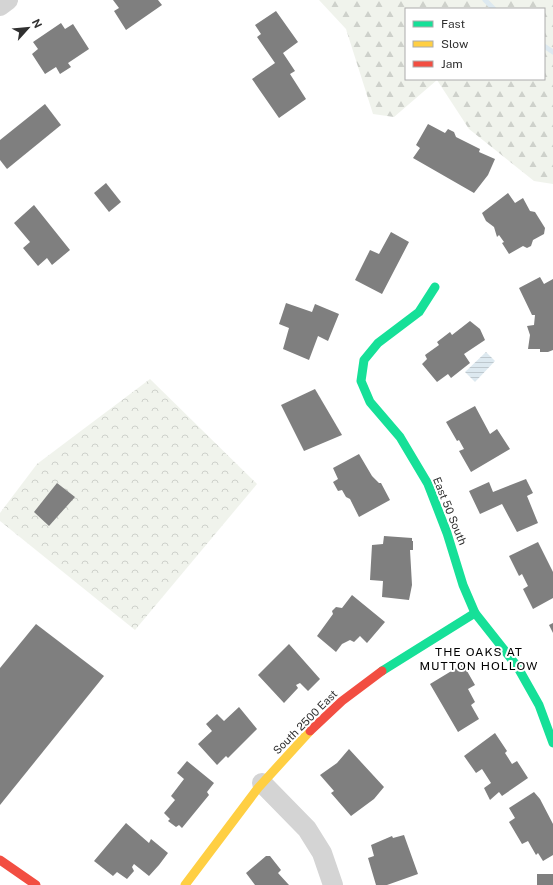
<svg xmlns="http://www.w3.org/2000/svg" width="553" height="885" font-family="'Public Sans',sans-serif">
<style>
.forest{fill:url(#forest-firs);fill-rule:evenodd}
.park{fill:url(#park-crowns)}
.water{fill:url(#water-rules)}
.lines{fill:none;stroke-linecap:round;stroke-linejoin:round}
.stream{stroke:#dde9f0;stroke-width:5}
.building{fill:#7f7f7f}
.street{stroke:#d4d4d4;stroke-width:20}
.fast{stroke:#16e098;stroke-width:9}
.slow{stroke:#ffcf43;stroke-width:9}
.jam{stroke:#f24e42;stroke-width:9}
.labels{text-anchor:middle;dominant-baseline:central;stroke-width:4;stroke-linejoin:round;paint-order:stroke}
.street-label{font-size:11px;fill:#303030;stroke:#fff}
.neighbourhood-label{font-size:12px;letter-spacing:1px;fill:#000;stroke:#fff}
</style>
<defs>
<pattern id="forest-firs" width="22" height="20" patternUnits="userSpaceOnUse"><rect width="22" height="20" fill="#f0f3ec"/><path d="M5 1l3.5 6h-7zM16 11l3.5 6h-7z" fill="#ced1cb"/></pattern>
<pattern id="park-crowns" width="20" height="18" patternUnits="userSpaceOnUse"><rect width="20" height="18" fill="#f0f3ec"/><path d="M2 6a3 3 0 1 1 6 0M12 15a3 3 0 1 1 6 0" fill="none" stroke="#ced1cb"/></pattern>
<pattern id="water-rules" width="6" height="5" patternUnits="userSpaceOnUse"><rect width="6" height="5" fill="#dde9f0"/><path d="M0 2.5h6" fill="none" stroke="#bec8ce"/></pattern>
</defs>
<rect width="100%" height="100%" fill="#fff"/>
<path class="forest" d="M319,0H553V184L534,181L469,129L437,80L394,117L373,114L346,29ZM406,9H544V79H406Z"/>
<path class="park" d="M150,379L257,484L135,630L0,521V513L37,464Z"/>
<path class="water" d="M486,352L495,361L475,382L465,372Z"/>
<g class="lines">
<g class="stream">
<path d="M485,0L494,9"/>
<path d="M544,46L553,52"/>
</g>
</g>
<g class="building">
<path d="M113,0H158L162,5L126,30L114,11L119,8Z"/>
<path d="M276,11L298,42L283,53L295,71L290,74L306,99L279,118L252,79L275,63L257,37L261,34L255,25Z"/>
<path d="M61,23L65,29L73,24L89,49L68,63L71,67L60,74L56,67L45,74L32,54L38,49L33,42Z"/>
<path d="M45,104L61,125L7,169L0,160V140Z"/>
<path d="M428,124L445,133L448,129L454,132L456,137L480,149L479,152L495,159L488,175L474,193L413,158L420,148L416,145Z"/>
<path d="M106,183L121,202L109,212L94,193Z"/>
<path d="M508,193L515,203L523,198L530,211L535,212L545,228L544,234L533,240L531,246L527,248L523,246L509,254L502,243L504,242L499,235L497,237L494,227L486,221L482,213Z"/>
<path d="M34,205L70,250L52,265L47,258L38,266L23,248L30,242L14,223Z"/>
<path d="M391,232L409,242L382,294L355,280L370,250L379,254Z"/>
<path d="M540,277L544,284L553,279V350L548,352H540V349H528L530,335L527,326L534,325L535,315H532L519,288Z"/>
<path d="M286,303L312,312L315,304L339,314L328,341L318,336L309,360L283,349L289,328L279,324Z"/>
<path d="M470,321L480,329L485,340L464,354L470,363L451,378L448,374L437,382L422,364L427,359L425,355L439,345L437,342L450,332L452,335Z"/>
<path d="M315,389L342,435L304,451L281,405Z"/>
<path d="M475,406L490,434L497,429L510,449L471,472L459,451L464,449L459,440L457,441L446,422Z"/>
<path d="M359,454L372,476L379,483H381L390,500L359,517L350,499L346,497L342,490L338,491L333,482L338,479L333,468Z"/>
<path d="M526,479L533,493L527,496L538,523L517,532L502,504L480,514L469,491L489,482L493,492Z"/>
<path d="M57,483L75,497L49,526L34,512Z"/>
<path d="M384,536L412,538V541H413V550H410L412,585L409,600L382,597L383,581L370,580L372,545L383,544Z"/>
<path d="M538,542L553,572V598L533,609L523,589L528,586L522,574L519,576L509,556Z"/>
<path d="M352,595L385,622L367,643L360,636L354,642L350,640L342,644L336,652L317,636L333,614L332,611L336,607L342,608Z"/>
<path d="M553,623V633L549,625Z"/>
<path d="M36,624L104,676L0,805V668Z"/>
<path d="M289,644L320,679L308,691L300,683L296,685L298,688L284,703L258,675Z"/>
<path d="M463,664L475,685L468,689L475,702L471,705L479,719L458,732L430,684Z"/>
<path d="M239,707L257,729L228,758L226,756L217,765L198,744L212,731L206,724L217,714L224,721Z"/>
<path d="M495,733L507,751L505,753L512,764L517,761L528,778L502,796L499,792L490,800L484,788L491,783L482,769L476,773L464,756Z"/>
<path d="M349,749L384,787L374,799L351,816L331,793L334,791L320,775L337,763Z"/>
<path d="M187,761L214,783L207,792L209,795L182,828L179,825L176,827L168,821L170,819L164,813L175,800L171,796L184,779L177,773Z"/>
<path d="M534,792L540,799L553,824V855L543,861L538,853L536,855L528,841L522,844L509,822L515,818L509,808Z"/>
<path d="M126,823L149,843L151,839L168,853L159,865L149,876L134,864L132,867L134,871L127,879L117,872L113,876L94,861Z"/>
<path d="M404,835L418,874L387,885H376L368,858L374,856L371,845L392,836L393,838Z"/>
<path d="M266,856H270L281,870L278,873L289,885H255L246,873Z"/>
<rect x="537" y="874" width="16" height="11"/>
</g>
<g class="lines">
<g class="street">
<path d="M0,6L8,0"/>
<path d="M262,783L307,829L322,853L333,885"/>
</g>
<g class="fast">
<path d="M435,287L419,312L378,343L364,360L361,381L370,402L400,437L428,484L447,533L463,585L475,613L517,666L539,705L553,743"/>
<path d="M382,671L475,613"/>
</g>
<path class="slow" d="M185,885L258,788L310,731"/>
<g class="jam">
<path d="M310,731L342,701L382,671"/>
<path d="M0,860L36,885"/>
</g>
</g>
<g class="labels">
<g class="street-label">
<text transform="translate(450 511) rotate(68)">East 50 South</text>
<text transform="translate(305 722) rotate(-45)">South 2500 East</text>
</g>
<g class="neighbourhood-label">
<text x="479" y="652">THE OAKS AT<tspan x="479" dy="14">MUTTON HOLLOW</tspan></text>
</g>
</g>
<rect x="405" y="8" width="140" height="72" fill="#ffffff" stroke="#acacac"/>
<rect x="413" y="21" width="20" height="6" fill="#16e098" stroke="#acacac"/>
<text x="441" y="28" font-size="12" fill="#303030">Fast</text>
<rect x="413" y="41" width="20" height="6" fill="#ffcf43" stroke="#acacac"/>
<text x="441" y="48" font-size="12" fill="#303030">Slow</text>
<rect x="413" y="61" width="20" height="6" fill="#f24e42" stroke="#acacac"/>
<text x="441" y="68" font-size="12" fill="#303030">Jam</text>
<g transform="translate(28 28) rotate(63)" stroke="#ffffff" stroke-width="3" paint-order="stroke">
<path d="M0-3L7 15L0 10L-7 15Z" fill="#303030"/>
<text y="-6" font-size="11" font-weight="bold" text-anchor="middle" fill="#303030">N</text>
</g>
</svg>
